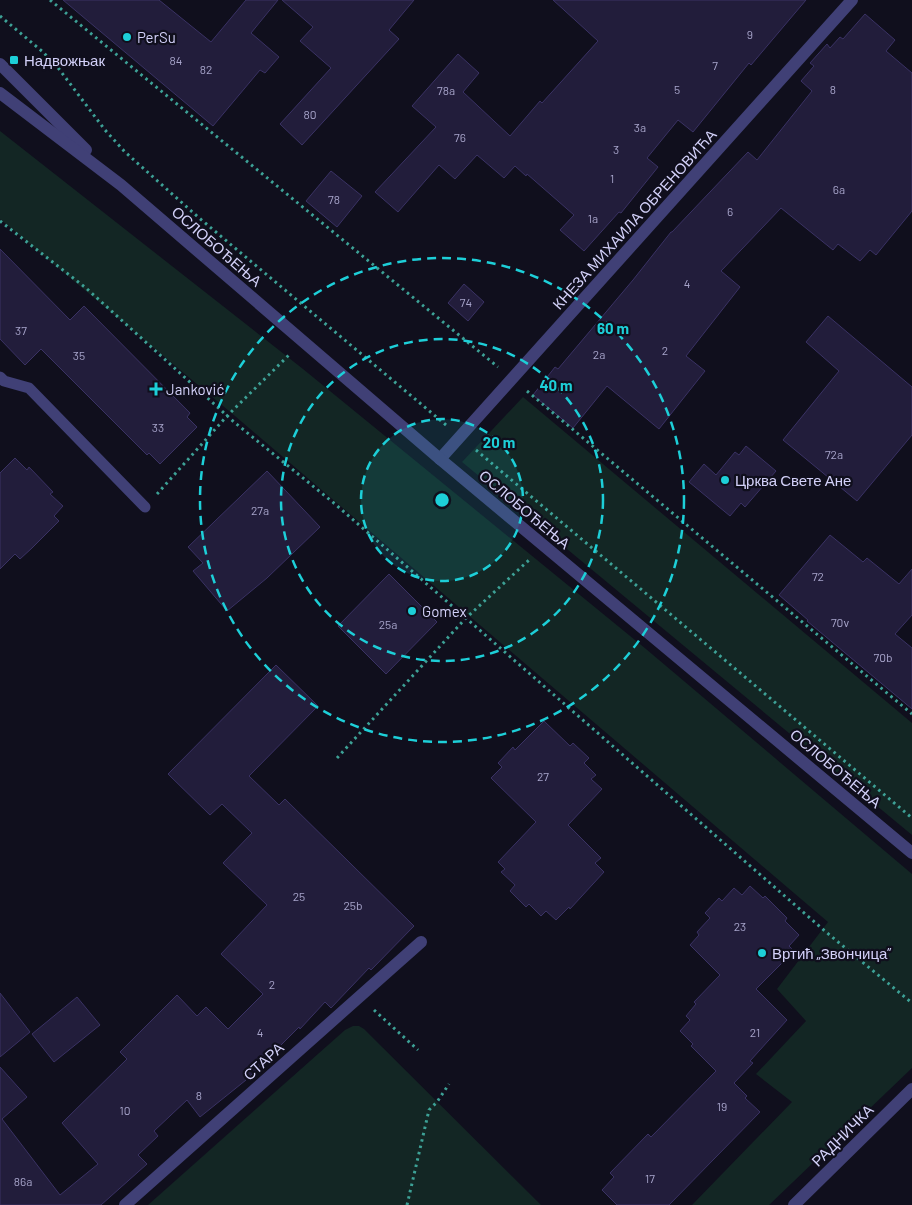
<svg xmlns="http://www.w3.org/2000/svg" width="912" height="1205" font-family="Barlow,sans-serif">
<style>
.green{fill:#132624}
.building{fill:#221d3b;stroke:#3a3264}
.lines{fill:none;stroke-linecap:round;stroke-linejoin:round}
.path{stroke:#3da196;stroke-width:3;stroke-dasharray:2.5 4;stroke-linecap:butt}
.service{stroke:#404076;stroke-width:11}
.minor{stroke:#404076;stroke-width:12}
.tertiary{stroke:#404076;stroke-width:12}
.ring{fill:none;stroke:#1dcfd8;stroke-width:2.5;stroke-dasharray:9 6}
.poi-dot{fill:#1dcfd8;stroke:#100f1d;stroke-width:2}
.labels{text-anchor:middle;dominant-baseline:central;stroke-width:4.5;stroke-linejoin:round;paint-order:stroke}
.number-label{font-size:12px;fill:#a7a4ca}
.poi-label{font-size:15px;fill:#d3d1f9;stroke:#100f1d;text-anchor:start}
.street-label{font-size:15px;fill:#d3d1f9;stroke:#100f1d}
.centre{fill:#1dcfd8;stroke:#100f1d;stroke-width:2.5}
.ring-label{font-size:15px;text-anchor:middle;font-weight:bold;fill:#1dcfd8;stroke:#100f1d;stroke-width:4.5;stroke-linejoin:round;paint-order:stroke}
</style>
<rect width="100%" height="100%" fill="#100f1d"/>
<g class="green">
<path d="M0,131L303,369L646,649L912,874V1068L769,1205H692L792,1102L756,1074L806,1021L777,989L828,922L235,416L0,219Z"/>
<path d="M523,397L912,723V835L462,462Z"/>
<path d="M353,1026H359L364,1029L541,1205H148L345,1030Z"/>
</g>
<g class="building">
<path d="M63,0H159L211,42L246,0H278L251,33L279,57L265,73L260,70L213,126Z"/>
<path d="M282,0H414L389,30L399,39L302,145L280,124L331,68L300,41L313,27Z"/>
<path d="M553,0H806L751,65L749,63L693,132L678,120L647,158L658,167L621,213L619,212L584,251L560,230L574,215L527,174L526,176L515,166L504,178L477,155L455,179L439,165L398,212L375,192L436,127L412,106L458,54L479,73L463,92L510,136L540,101L542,103L598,41Z"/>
<path d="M865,14L895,40L886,51L912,73V211L876,255L870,250L860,261L838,244L833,250L781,208L721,271L740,287L686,356L705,371L659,429L607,386L573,428L533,395L555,367L558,369L633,280L671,232H672L748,152L757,160L812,91L801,81L814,66L810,63L827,44L830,48L840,37L843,39Z"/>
<path d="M331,171L362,196L337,227L306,201Z"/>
<path d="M0,249L70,320L84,306L190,413L187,417L197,427L160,464L149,453L147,455L41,349L25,365L0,339Z"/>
<path d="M464,284L484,302L468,321L448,303Z"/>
<path d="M828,316L912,387V435L857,501L783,440L839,371L806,342Z"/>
<path d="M746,446L776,471L745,507L741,503L730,516L689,482L704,464L716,475L735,452L739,455Z"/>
<path d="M15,458L27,470L29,467L53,492L50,494L63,506L54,516L59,521L32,548L20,559L15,554L0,569V473Z"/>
<path d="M267,471L320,527L267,578L227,611L193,571L203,563L188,547Z"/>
<path d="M830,535L863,562L867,558L899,584L912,569V615L895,634L912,648V709L807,621L808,620L779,595Z"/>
<path d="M389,574L437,622L386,674L338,626Z"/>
<path d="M276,665L318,706L249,776L279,805L285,799L414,926L371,970L369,968L331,1008L325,1002L300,1029L299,1027L246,1080L200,1117L187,1100L154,1131L158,1136L138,1155L147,1164L101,1205H0V1067L27,1097L2,1119L60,1195L98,1164L62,1123L127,1059L120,1052L177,995L197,1016L206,1007L228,1029L263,994L221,954L267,905L223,863L252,833L222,804L210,815L168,774Z"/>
<path d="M544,721L570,746L573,743L589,758L584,763L596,775L591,779L602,789L568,825L601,858L595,863L604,872L570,909L569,907L556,920L546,911L541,916L529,904L526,907L510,891L515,885L501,872L505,869L498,862L536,822L491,778L502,767L498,763L513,747L515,750Z"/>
<path d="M750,886L763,898L765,896L787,918L785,921L799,935L789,946L794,951L756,989L787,1020L750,1061L753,1063L734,1083L747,1096L745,1098L760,1112L669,1205H617L602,1190L614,1177L610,1173L648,1134L651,1137L716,1071L691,1046L693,1044L680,1031L690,1020L686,1016L696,1004L694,1002L720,975L690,945L699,935L697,932L710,918L705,913L719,898L722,901L734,888L742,895Z"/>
<path d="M0,993L30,1032L0,1057Z"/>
<path d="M77,997L100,1025L54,1062L32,1034Z"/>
</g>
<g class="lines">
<g class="path">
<path d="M50,0L498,367"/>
<path d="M0,16L43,52L59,69L105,130L125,152L198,217L446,425"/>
<path d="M0,221L86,288L234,422L335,504L826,932L912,1003"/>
<path d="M527,391L912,714"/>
<path d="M476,450L912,818"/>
<path d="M157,494L227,416L289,355"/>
<path d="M337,758L465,619L529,560"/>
<path d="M374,1010L418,1050"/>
<path d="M407,1205L429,1110L437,1102L449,1084"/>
</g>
<path class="service" d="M0,377L4,381L29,388L145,507"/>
<g class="minor">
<path d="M440,459L852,0"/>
<path d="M125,1205L421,942"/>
<path d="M794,1205L912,1089"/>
</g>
<g class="tertiary">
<path d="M0,64L86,150"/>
<path d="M0,93L121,185L440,459L912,853"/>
</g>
</g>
<circle cx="442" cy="500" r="81" fill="#1dcfd8" fill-opacity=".12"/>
<g class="ring">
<circle cx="442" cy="500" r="81"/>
<circle cx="442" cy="500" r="161"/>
<circle cx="442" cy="500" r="242"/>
</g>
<g class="poi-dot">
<circle cx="127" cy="37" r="5"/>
<rect x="9" y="55" width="10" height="10" rx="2.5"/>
<path d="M153.5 381.5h5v5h5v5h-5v5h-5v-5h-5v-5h5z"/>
<circle cx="725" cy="480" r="5"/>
<circle cx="412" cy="611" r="5"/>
<circle cx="762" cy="953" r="5"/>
</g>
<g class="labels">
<g class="number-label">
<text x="750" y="34">9</text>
<text x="176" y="60">84</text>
<text x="715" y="65">7</text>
<text x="206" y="69">82</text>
<text x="677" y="89">5</text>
<text x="833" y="89">8</text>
<text x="446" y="90">78a</text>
<text x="310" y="114">80</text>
<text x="640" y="127">3a</text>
<text x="460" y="137">76</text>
<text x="616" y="149">3</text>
<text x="612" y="178">1</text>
<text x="839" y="189">6a</text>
<text x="334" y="199">78</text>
<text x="730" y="211">6</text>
<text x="593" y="218">1a</text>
<text x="687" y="283">4</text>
<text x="466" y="302">74</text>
<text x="21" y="330">37</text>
<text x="665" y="350">2</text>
<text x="599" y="354">2a</text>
<text x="79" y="355">35</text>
<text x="158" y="427">33</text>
<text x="834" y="454">72a</text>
<text x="260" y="510">27a</text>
<text x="818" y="576">72</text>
<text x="840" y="622">70v</text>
<text x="388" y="624">25a</text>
<text x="883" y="657">70b</text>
<text x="543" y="776">27</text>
<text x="299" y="896">25</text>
<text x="353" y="905">25b</text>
<text x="740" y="926">23</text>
<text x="272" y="984">2</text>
<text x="260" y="1032">4</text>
<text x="755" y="1032">21</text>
<text x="199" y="1095">8</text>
<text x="722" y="1106">19</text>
<text x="125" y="1110">10</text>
<text x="650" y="1178">17</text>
<text x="23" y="1181">86a</text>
</g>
<g class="poi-label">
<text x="137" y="37">PerSu</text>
<text x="24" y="60">Надвожњак</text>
<text x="166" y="389">Janković</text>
<text x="735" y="480">Црква Свете Ане</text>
<text x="422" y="611">Gomex</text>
<text x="772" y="953">Вртић „Звончица”</text>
</g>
<g class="street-label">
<text transform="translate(634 219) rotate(-48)">КНЕЗА МИХАИЛА ОБРЕНОВИЋА</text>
<text transform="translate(217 246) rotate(41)">ОСЛОБОЂЕЊА</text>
<text transform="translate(525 509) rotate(40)">ОСЛОБОЂЕЊА</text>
<text transform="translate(836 768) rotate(40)">ОСЛОБОЂЕЊА</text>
<text transform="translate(263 1061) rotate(-42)">СТАРА</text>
<text transform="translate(842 1135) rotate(-45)">РАДНИЧКА</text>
</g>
</g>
<circle cx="442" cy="500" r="8" class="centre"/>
<g class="ring-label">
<text x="613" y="334">60 m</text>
<text x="556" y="391">40 m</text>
<text x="499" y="448">20 m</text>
</g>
</svg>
